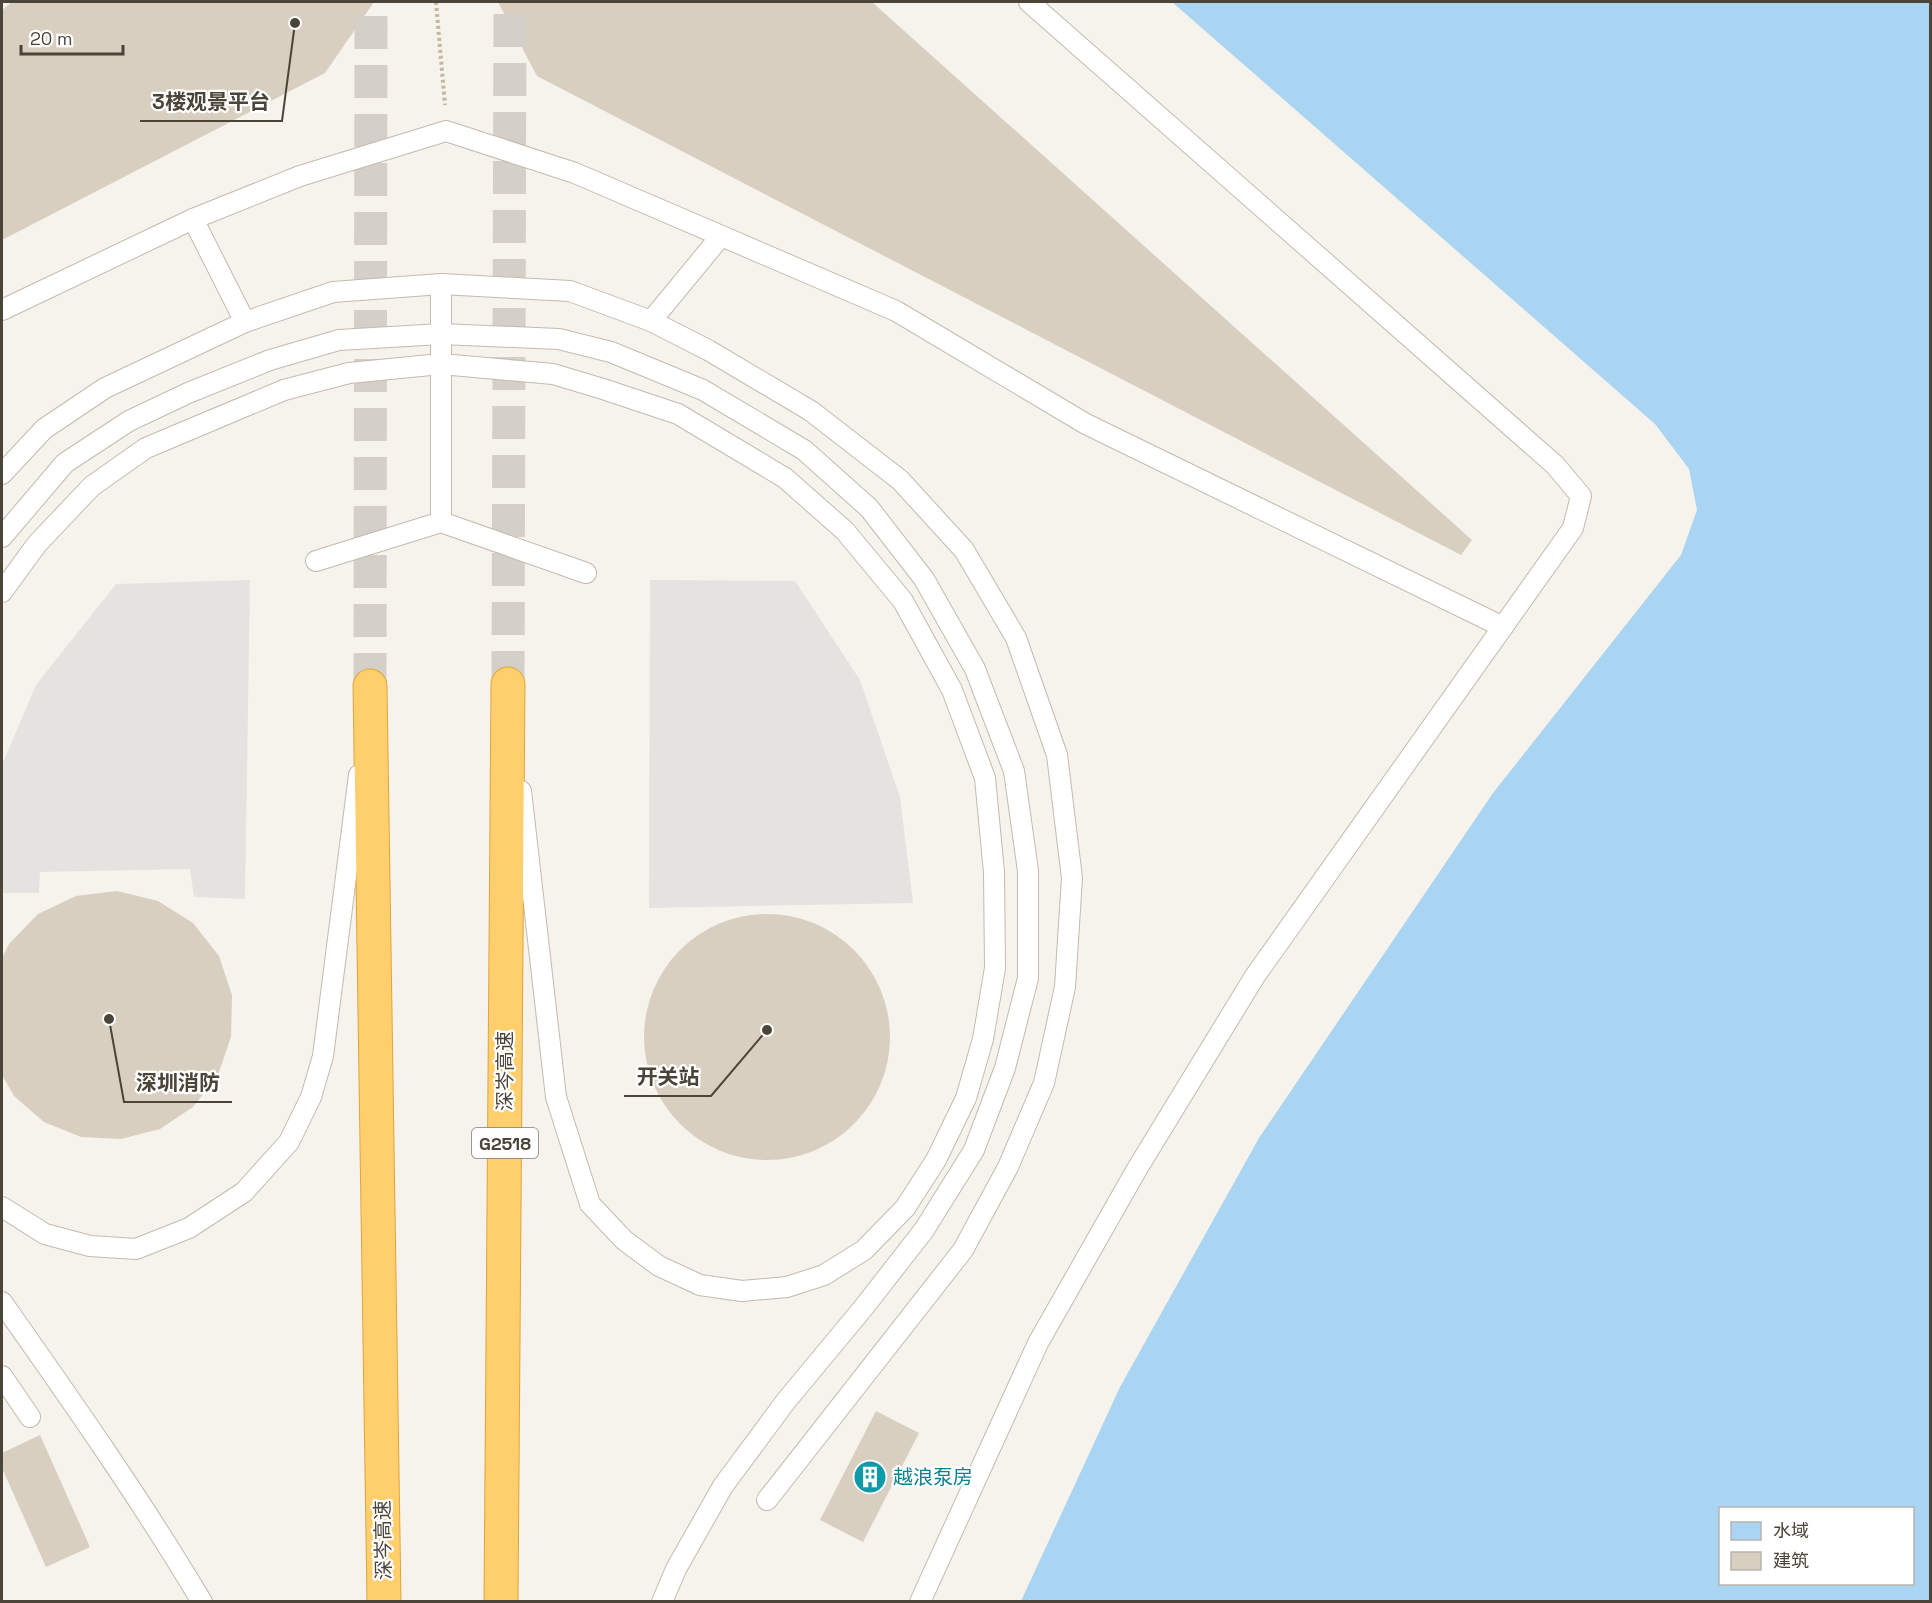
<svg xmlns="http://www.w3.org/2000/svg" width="1932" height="1603" font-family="'Space Grotesk','Noto Sans SC',sans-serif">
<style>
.parking{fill:#e5e3e0}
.water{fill:#a9d4f2;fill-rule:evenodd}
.building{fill:#d8cfc1}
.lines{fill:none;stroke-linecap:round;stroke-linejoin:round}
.motorway-tunnel{stroke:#d4d0c8;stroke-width:33;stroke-dasharray:33 16;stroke-linecap:butt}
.service-casing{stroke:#c2bbae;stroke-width:22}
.motorway-casing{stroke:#e0a43c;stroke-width:35}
.path{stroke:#c4b79f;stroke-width:4;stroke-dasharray:3 3;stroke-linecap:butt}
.service{stroke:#fff;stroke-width:20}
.motorway{stroke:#ffcf6e;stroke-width:33}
.labels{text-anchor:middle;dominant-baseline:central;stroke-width:4.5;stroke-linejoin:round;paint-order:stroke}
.shield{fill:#fff;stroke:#817c74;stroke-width:1.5}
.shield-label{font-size:18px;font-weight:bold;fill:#4b4439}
.street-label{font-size:20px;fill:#4b4439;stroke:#fff}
.culture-label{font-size:20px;fill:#0d838f;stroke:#fff;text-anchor:start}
.leader{fill:none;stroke:#4b4439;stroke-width:2}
.callout-dot{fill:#4b4439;stroke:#fff;stroke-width:2}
.callout-label{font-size:21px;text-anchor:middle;font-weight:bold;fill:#4b4439;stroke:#fff;stroke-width:4.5;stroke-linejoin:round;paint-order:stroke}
</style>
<rect width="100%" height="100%" fill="#f6f3ec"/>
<g class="parking">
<path d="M250,580L245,899L194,897L190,869L40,872L39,893H2V765L36,685L116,584Z"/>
<path d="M650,580L795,581L860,680L900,797L913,903L649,908Z"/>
</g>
<path class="water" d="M1172,2H1930V1601H1021L1120,1387L1259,1138L1493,793L1681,555L1697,510L1689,469L1655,424ZM1720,1508H1912V1584H1720Z"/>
<g class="building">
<path d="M12,2H374L325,73L2,240V10Z"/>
<path d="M498,2H872L1472,540L1461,555L537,76Z"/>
<path d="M117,891L158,901L193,923L219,956L232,995L231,1037L218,1075L193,1107L160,1129L121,1139L81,1137L44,1122L14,1096L2,1075V958L9,944L38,914L76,896Z"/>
<circle cx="767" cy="1037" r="123"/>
<path d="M876,1411L919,1433L863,1542L820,1520Z"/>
<path d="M40,1435L90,1547L46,1567L2,1468V1453Z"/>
</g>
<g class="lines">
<g class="motorway-tunnel">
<path d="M508,684L510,2"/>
<path d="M370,686L371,2"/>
</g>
<g class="service-casing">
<g id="service">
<path d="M193,219L245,322"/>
<path d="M2,310L193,219L300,176L446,131L575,173L896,311L1086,424L1503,627"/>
<path d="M651,321L721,236"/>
<path d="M2,474L44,429L105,388L245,322L333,292L441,284L570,291L651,321L708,350L811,411L900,480L964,550L1016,638L1057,755L1072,878L1065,987L1044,1083L1008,1167L963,1250L767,1500"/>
<path d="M441,522V284"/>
<path d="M2,537L65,463L129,421L188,393L270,360L339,340L441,334L559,339L611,352L703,390L804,450L869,508L924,579L975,669L1014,771L1028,871V978L1005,1068L974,1150L924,1230L864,1307L786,1401L723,1486L676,1569L662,1602"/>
<path d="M316,561L441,522L586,573"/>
<path d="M2,592L37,544L92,486L146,448L284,390L349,373L441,364L553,374L603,389L678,414L785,478L845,531L903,601L952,690L985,778L994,872L995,968L983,1039L966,1098L936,1160L905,1208L864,1250L824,1275L787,1287L742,1291L700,1285L659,1266L624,1240L590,1204L556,1097L521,791"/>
<path d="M2,1207L45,1234L90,1246L136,1249L189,1228L244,1192L289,1142L311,1097L323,1056L359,775"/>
<path d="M2,1302C71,1400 140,1498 202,1602"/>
<path d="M2,1376L30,1417"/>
<path d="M920,1602L1038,1343L1137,1169L1255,976L1573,528L1581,496L1555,465L1029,2"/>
</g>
</g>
<g class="motorway-casing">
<g id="motorway">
<path d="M370,686L384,1602"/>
<path d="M501,1602L508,684"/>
</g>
</g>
<path class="path" d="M436,2L445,105"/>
<use href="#service" class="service"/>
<use href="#motorway" class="motorway"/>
</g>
<defs>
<g id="building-disc" transform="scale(1.725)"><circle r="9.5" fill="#0f9aa8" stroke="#fff"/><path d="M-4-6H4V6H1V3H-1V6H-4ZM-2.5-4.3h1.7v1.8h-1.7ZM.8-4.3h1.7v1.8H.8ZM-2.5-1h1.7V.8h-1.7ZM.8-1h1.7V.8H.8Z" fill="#fff"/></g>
</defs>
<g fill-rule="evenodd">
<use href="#building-disc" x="870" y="1477"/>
</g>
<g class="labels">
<rect class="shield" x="472" y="1128" width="66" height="30" rx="4.5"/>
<g class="shield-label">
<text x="505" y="1143">G2518</text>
</g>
<g class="street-label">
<text transform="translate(505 1071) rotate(-90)">深岑高速</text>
<text transform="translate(383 1540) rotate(-91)">深岑高速</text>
</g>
<g class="culture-label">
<text x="893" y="1477">越浪泵房</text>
</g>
</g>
<path class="leader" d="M295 23L282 121H140M767 1030L711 1096H624M109 1019L124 1102H232"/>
<g class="callout-dot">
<circle cx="295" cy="23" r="6"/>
<circle cx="767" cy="1030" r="6"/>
<circle cx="109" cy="1019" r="6"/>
</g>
<g class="callout-label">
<text x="211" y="109">3楼观景平台</text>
<text x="668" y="1084">开关站</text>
<text x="178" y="1090">深圳消防</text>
</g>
<rect width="1932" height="1603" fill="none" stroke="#4b4439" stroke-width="6"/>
<rect x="1719" y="1507" width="195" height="78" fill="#ffffff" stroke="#b7b4b0" stroke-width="1.5"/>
<rect x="1731" y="1522" width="30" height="18" fill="#a9d4f2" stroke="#b7b4b0" stroke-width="1.5"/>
<text x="1773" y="1537" font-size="18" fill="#4b4439">水域</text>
<rect x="1731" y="1552" width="30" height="18" fill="#d8cfc1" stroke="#b7b4b0" stroke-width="1.5"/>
<text x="1773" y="1567" font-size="18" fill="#4b4439">建筑</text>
<path d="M21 45v9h102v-9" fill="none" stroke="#4b4439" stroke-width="3"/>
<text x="30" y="45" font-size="18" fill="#4b4439" stroke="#ffffff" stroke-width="4.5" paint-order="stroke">20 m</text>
</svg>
